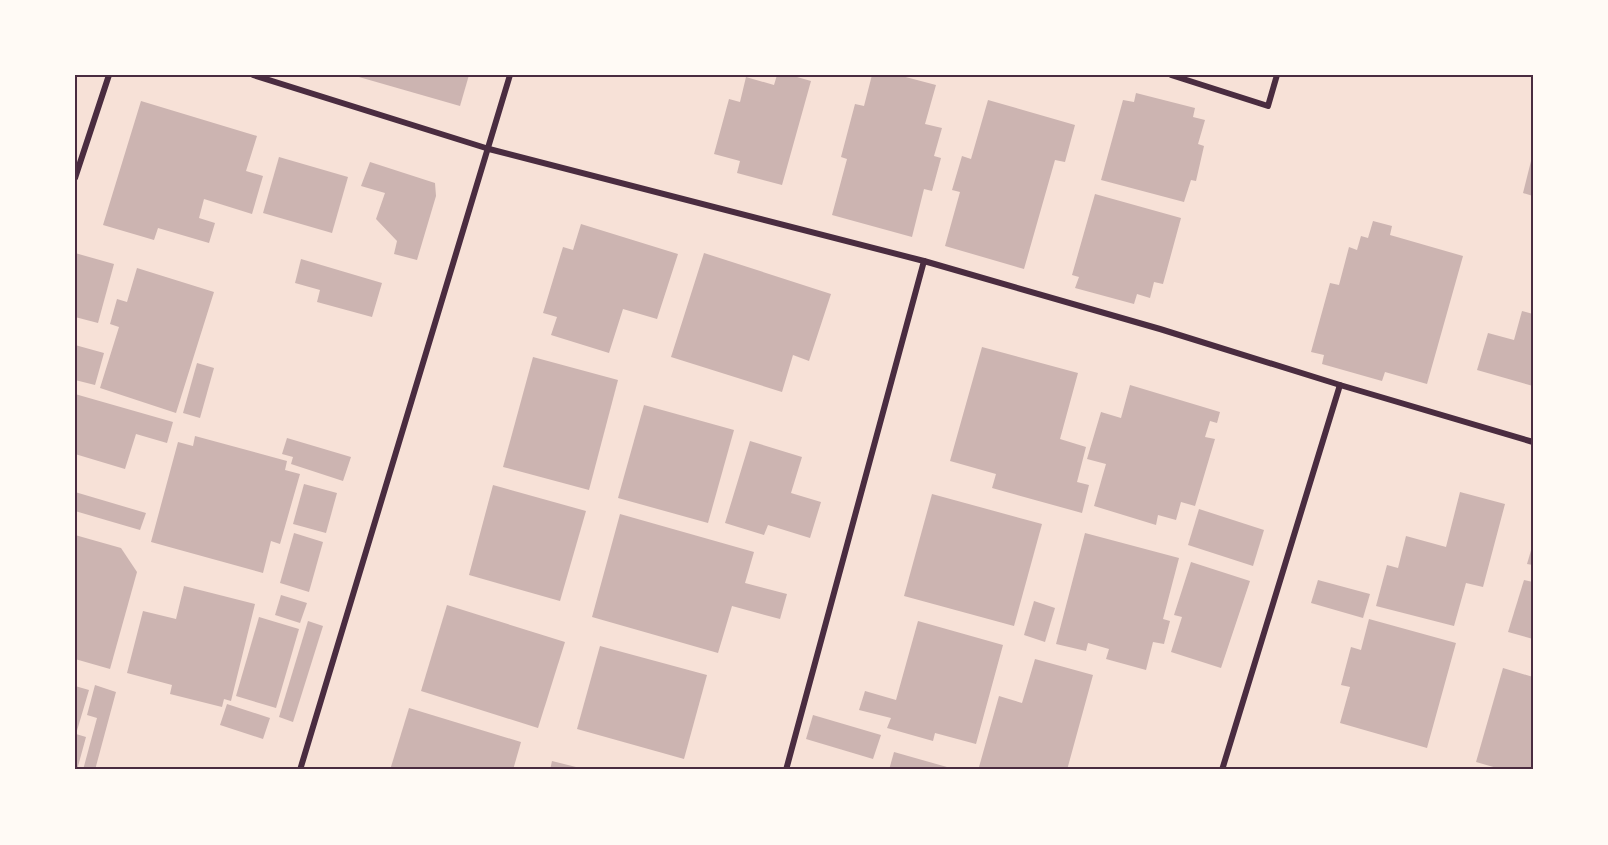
<svg xmlns="http://www.w3.org/2000/svg" width="1608" height="845" font-family="Lora,serif">
<style>
.building{fill:#ccb4b1}
.lines{fill:none;stroke-linecap:round;stroke-linejoin:round}
.minor{stroke:#4a2c40;stroke-width:6}
.neatline{fill:none;stroke:#4a2c40;stroke-width:2}
</style>
<rect width="100%" height="100%" fill="#f7e1d7"/>
<g class="building">
<path d="M352,75H469L460,106Z"/>
<path d="M777,75H790L811,81L782,185L737,173L740,161L714,154L729,99L740,102L746,77L774,85Z"/>
<path d="M872,75H898L936,85L925,124L942,128L934,156L941,158L932,191L924,189L912,237L832,215L847,159L841,157L855,104L864,106Z"/>
<path d="M1136,93L1195,108L1193,117L1205,120L1198,144L1204,146L1196,181L1191,180L1184,202L1101,180L1123,100L1134,102Z"/>
<path d="M988,100L1075,125L1065,162L1055,160L1024,269L945,246L960,192L952,190L962,156L971,159Z"/>
<path d="M141,101L257,136L246,171L263,176L252,214L204,199L199,218L215,223L209,243L158,228L154,240L103,225Z"/>
<path d="M279,157L348,177L332,233L263,213Z"/>
<path d="M1532,157H1533V196L1523,193Z"/>
<path d="M370,162L435,183L436,196L417,260L394,254L397,241L376,219L385,193L361,186Z"/>
<path d="M1095,194L1181,218L1163,284L1154,282L1150,298L1137,294L1134,304L1075,288L1079,277L1072,275Z"/>
<path d="M1373,221L1392,226L1390,235L1463,256L1427,384L1385,372L1382,381L1322,364L1324,355L1311,352L1330,283L1339,285L1349,247L1357,250L1361,236L1368,238Z"/>
<path d="M581,224L678,254L657,319L623,309L609,353L551,335L557,317L543,313L563,247L573,250Z"/>
<path d="M75,253L114,264L98,323L75,317Z"/>
<path d="M704,253L831,294L809,361L793,355L782,392L671,357Z"/>
<path d="M301,259L382,283L372,317L317,302L320,290L295,283Z"/>
<path d="M137,268L214,292L176,413L100,388L119,327L110,324L117,299L127,302Z"/>
<path d="M1522,311L1533,314V386L1477,370L1488,333L1514,340Z"/>
<path d="M75,345L104,353L95,385L75,380Z"/>
<path d="M982,347L1078,373L1060,439L1086,447L1077,482L1089,485L1082,513L992,488L996,474L950,461Z"/>
<path d="M533,357L618,380L589,490L503,467Z"/>
<path d="M197,363L214,368L200,418L183,413Z"/>
<path d="M1130,385L1220,412L1217,423L1210,421L1205,437L1215,439L1195,506L1181,502L1176,520L1158,515L1156,525L1094,506L1106,464L1087,459L1101,412L1121,418Z"/>
<path d="M75,394L173,422L167,443L136,434L125,469L75,454Z"/>
<path d="M644,405L734,430L708,523L618,498Z"/>
<path d="M195,436L287,461L285,470L300,474L280,544L271,541L263,573L151,542L178,442L193,446Z"/>
<path d="M287,438L351,457L343,481L291,464L293,457L282,454Z"/>
<path d="M750,441L802,457L791,493L821,502L810,538L768,525L764,535L725,523Z"/>
<path d="M304,484L337,493L326,533L293,524Z"/>
<path d="M493,485L586,511L560,601L469,575Z"/>
<path d="M75,492L146,513L140,530L75,511Z"/>
<path d="M1460,492L1505,504L1483,587L1466,583L1454,626L1376,606L1387,565L1398,568L1406,536L1446,547Z"/>
<path d="M932,494L1042,524L1014,626L904,596Z"/>
<path d="M1199,509L1264,530L1253,566L1188,545Z"/>
<path d="M620,514L754,552L745,583L787,594L780,619L732,606L718,653L592,617Z"/>
<path d="M294,533L323,542L309,592L280,583Z"/>
<path d="M1085,533L1179,558L1163,619L1170,621L1164,644L1153,642L1146,670L1106,659L1109,649L1088,643L1086,651L1056,644Z"/>
<path d="M75,535L121,548L137,572L110,669L75,659Z"/>
<path d="M1532,547H1533V565L1527,564Z"/>
<path d="M1191,562L1250,581L1221,668L1171,652L1182,617L1174,615Z"/>
<path d="M1318,580L1370,594L1363,618L1311,603Z"/>
<path d="M1524,580L1533,582V639L1508,632Z"/>
<path d="M184,586L255,604L231,701L224,699L222,707L170,694L172,685L127,673L143,611L176,619Z"/>
<path d="M281,595L307,603L300,623L275,615Z"/>
<path d="M1034,601L1055,608L1045,642L1024,635Z"/>
<path d="M447,605L565,642L538,728L421,691Z"/>
<path d="M259,617L299,629L276,708L236,696Z"/>
<path d="M1369,619L1456,643L1427,748L1340,723L1350,687L1341,685L1351,647L1361,650Z"/>
<path d="M308,621L323,626L293,722L279,717Z"/>
<path d="M918,621L1003,645L976,744L935,733L933,741L887,728L891,718L859,710L865,691L896,700Z"/>
<path d="M600,646L707,675L684,759L577,729Z"/>
<path d="M1035,659L1093,675L1067,770H990L979,767L999,696L1022,703Z"/>
<path d="M1503,668L1533,677V770H1504L1476,762Z"/>
<path d="M95,685L116,692L95,770H83L97,718L87,715Z"/>
<path d="M75,686L89,690L76,734L86,737L77,770H75Z"/>
<path d="M227,704L270,718L263,739L220,725Z"/>
<path d="M409,708L521,742L513,770H390Z"/>
<path d="M813,715L881,735L873,759L806,739Z"/>
<path d="M894,752L954,769V770H889Z"/>
<path d="M552,761L584,769V770H550Z"/>
</g>
<g class="lines">
<g class="minor">
<path d="M253,75L489,149L924,261L1160,329L1340,385L1533,442"/>
<path d="M1171,75L1268,106L1277,75"/>
<path d="M75,178L109,75"/>
<path d="M300,770L510,75"/>
<path d="M786,770L924,261"/>
<path d="M1222,770L1340,385"/>
</g>
</g>
<rect width="1608" height="845" fill="none" stroke="#fffaf5" stroke-width="153"/>
<rect x="76" y="76" width="1456" height="692" class="neatline"/>
</svg>
